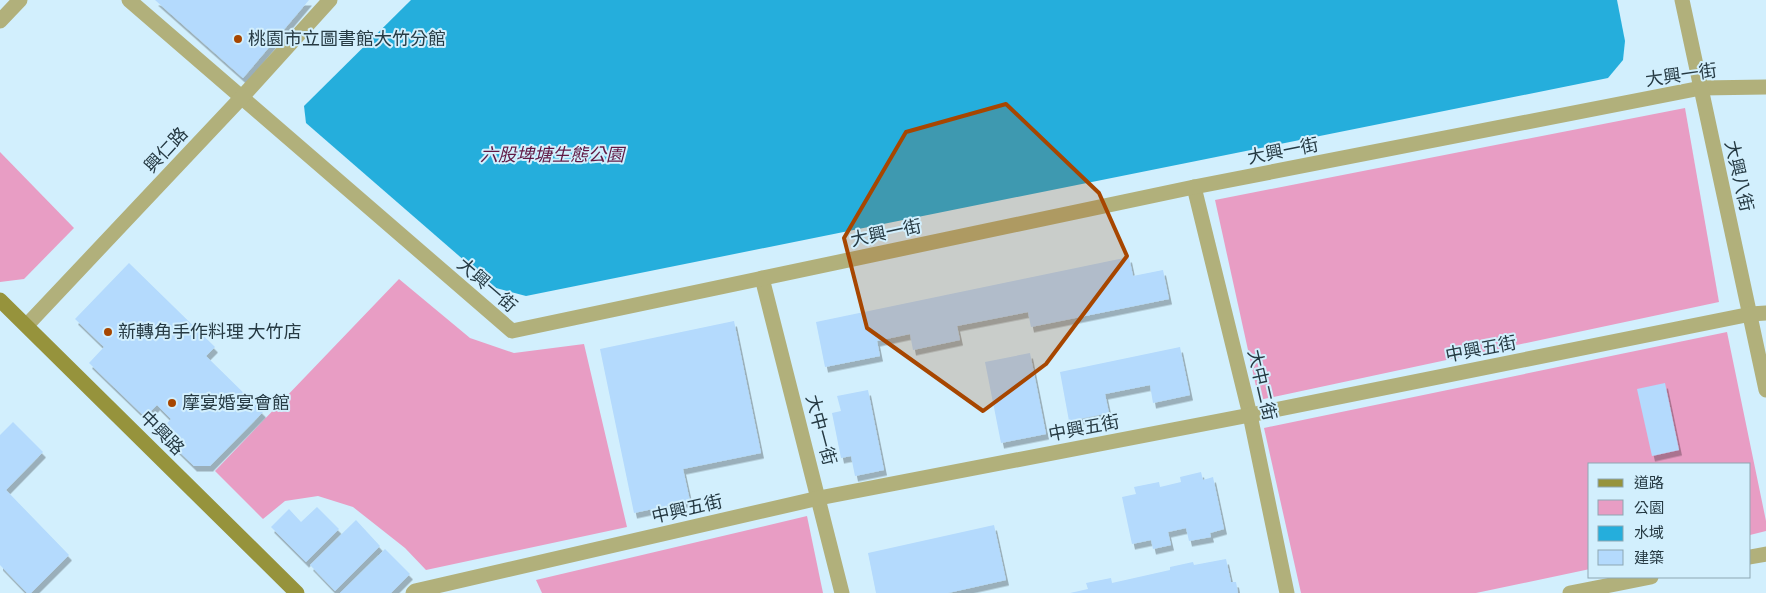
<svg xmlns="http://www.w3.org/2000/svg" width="1766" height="593" font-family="Bitter,'Noto Sans TC',serif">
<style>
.green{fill:#e89dc4}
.water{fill:#25aedc}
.building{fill:#b4dafd;filter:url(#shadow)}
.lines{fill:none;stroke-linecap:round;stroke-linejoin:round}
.lane{stroke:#b1b07b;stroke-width:15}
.street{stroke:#b1b07b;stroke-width:15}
.secondary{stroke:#96933c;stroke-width:15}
.marked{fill:#a74600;fill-opacity:0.2;stroke:#a74600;stroke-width:4;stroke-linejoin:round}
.poi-dot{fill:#a74600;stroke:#d2effd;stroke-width:2}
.labels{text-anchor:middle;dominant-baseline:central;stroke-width:4;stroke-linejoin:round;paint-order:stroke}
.poi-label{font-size:18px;fill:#263a43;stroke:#d2effd;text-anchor:start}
.street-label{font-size:18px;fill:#263a43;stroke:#d2effd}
.park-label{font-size:18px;font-style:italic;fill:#601844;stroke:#d2effd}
</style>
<defs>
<filter id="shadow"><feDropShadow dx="3" dy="5.5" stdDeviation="0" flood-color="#0004"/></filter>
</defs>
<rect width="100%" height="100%" fill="#d2effd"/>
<g class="green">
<path d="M1685,108L1719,302L1259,400L1215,200Z"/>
<path d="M0,152L74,228L24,279L0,282Z"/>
<path d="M399,279L470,338L514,353L584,344L627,527L426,570L405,548L353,507L318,496L285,501L263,519L215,471Z"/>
<path d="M1727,332L1766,521V531L1750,535V464H1590V569L1476,593H1301L1264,428Z"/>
<path d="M807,516L823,593H542L536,580Z"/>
</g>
<path class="water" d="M411,0H1617L1625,41L1623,60L1608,78L526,296L496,288L306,123L304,106Z"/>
<g class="building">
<path d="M155,0H309L243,78Z"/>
<path d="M1129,257L1133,276L1163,270L1169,299L1031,327L1028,312L957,326L960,340L913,350L910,334L877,341L880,356L825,367L816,322Z"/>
<path d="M129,263L215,347L206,356L263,412L210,466H194L159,432L171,419L157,405L145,417L89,363L104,347L75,319Z"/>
<path d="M734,321L761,453L683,469L690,501L634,513L600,349Z"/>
<path d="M1180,347L1190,395L1153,403L1150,385L1105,394L1109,413L1069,421L1060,372Z"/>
<path d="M1030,353L1046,434L1001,443L985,362Z"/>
<path d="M1665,383L1679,450L1652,456L1637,389Z"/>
<path d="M868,390L884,470L855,476L851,456L841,458L832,413L841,411L837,396Z"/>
<path d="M13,422L43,452L6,490L69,555L31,593H27L0,565V435Z"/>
<path d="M1201,472L1203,480L1213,477L1224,529L1210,533L1211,537L1189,541L1186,528L1168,532L1171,545L1153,549L1151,540L1132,544L1122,497L1136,494L1134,487L1159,482L1160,487L1181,482L1180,477Z"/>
<path d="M317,507L339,529L306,562L271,527L289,509L301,522Z"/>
<path d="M356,520L380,546L335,591L310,565Z"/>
<path d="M994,525L1006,580L948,593H876L868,553Z"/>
<path d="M385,549L410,574L391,593H340Z"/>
<path d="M1226,559L1231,582H1236L1238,593H1070L1088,589L1086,583L1111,578L1112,583L1170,570V567L1193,562L1194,565Z"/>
</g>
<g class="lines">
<g class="lane">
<path d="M1194,187L1250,415L1287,593"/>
<path d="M762,278L842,593"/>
</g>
<g class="street">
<path d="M129,0L512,331L1194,187L1701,88L1766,87"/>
<path d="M1682,0L1766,390"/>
<path d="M0,21L20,0"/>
<path d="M27,325L242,97L330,0"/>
<path d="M1750,557L1766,554"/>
<path d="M413,593L415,591L819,498L1250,415L1751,314L1766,313"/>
<path d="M1570,593L1651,577"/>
</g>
<path class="secondary" d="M0,300L297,593"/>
</g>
<path class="marked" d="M1006,104L1099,193L1127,256L1046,364L983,411L867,328L844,238L906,132Z"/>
<g class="poi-dot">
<circle cx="238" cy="39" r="5"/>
<circle cx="108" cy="332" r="5"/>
<circle cx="172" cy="403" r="5"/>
</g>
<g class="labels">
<g class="poi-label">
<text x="248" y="39">桃園市立圖書館大竹分館</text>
<text x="118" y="332">新轉角手作料理 大竹店</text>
<text x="182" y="403">摩宴婚宴會館</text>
</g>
<g class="street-label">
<text transform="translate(1681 75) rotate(-8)">大興一街</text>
<text transform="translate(166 150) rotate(-47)">興仁路</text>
<text transform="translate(1283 151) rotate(-11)">大興一街</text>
<text transform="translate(1739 176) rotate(77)">大興八街</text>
<text transform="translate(886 233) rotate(-12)">大興一街</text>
<text transform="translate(487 285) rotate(41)">大興一街</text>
<text transform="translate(1481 349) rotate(-11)">中興五街</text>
<text transform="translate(1262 385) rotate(77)">大中二街</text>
<text transform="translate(1084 428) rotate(-11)">中興五街</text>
<text transform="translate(821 430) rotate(75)">大中一街</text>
<text transform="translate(162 433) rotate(45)">中興路</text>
<text transform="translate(687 509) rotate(-13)">中興五街</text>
</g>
<g class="park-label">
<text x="552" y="155">六股埤塘生態公園</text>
</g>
</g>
<rect x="1588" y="463" width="162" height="115" fill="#d2effd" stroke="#8da7b3"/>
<rect x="1598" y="479" width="25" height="8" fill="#96933c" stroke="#8da7b3"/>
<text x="1634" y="488" font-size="15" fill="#263a43">道路</text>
<rect x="1598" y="500" width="25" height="15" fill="#e89dc4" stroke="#8da7b3"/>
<text x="1634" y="513" font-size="15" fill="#263a43">公園</text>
<rect x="1598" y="526" width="25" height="15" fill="#25aedc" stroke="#8da7b3"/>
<text x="1634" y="538" font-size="15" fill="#263a43">水域</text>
<rect x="1598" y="550" width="25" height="15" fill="#b4dafd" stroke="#8da7b3"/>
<text x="1634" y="563" font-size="15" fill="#263a43">建築</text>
</svg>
